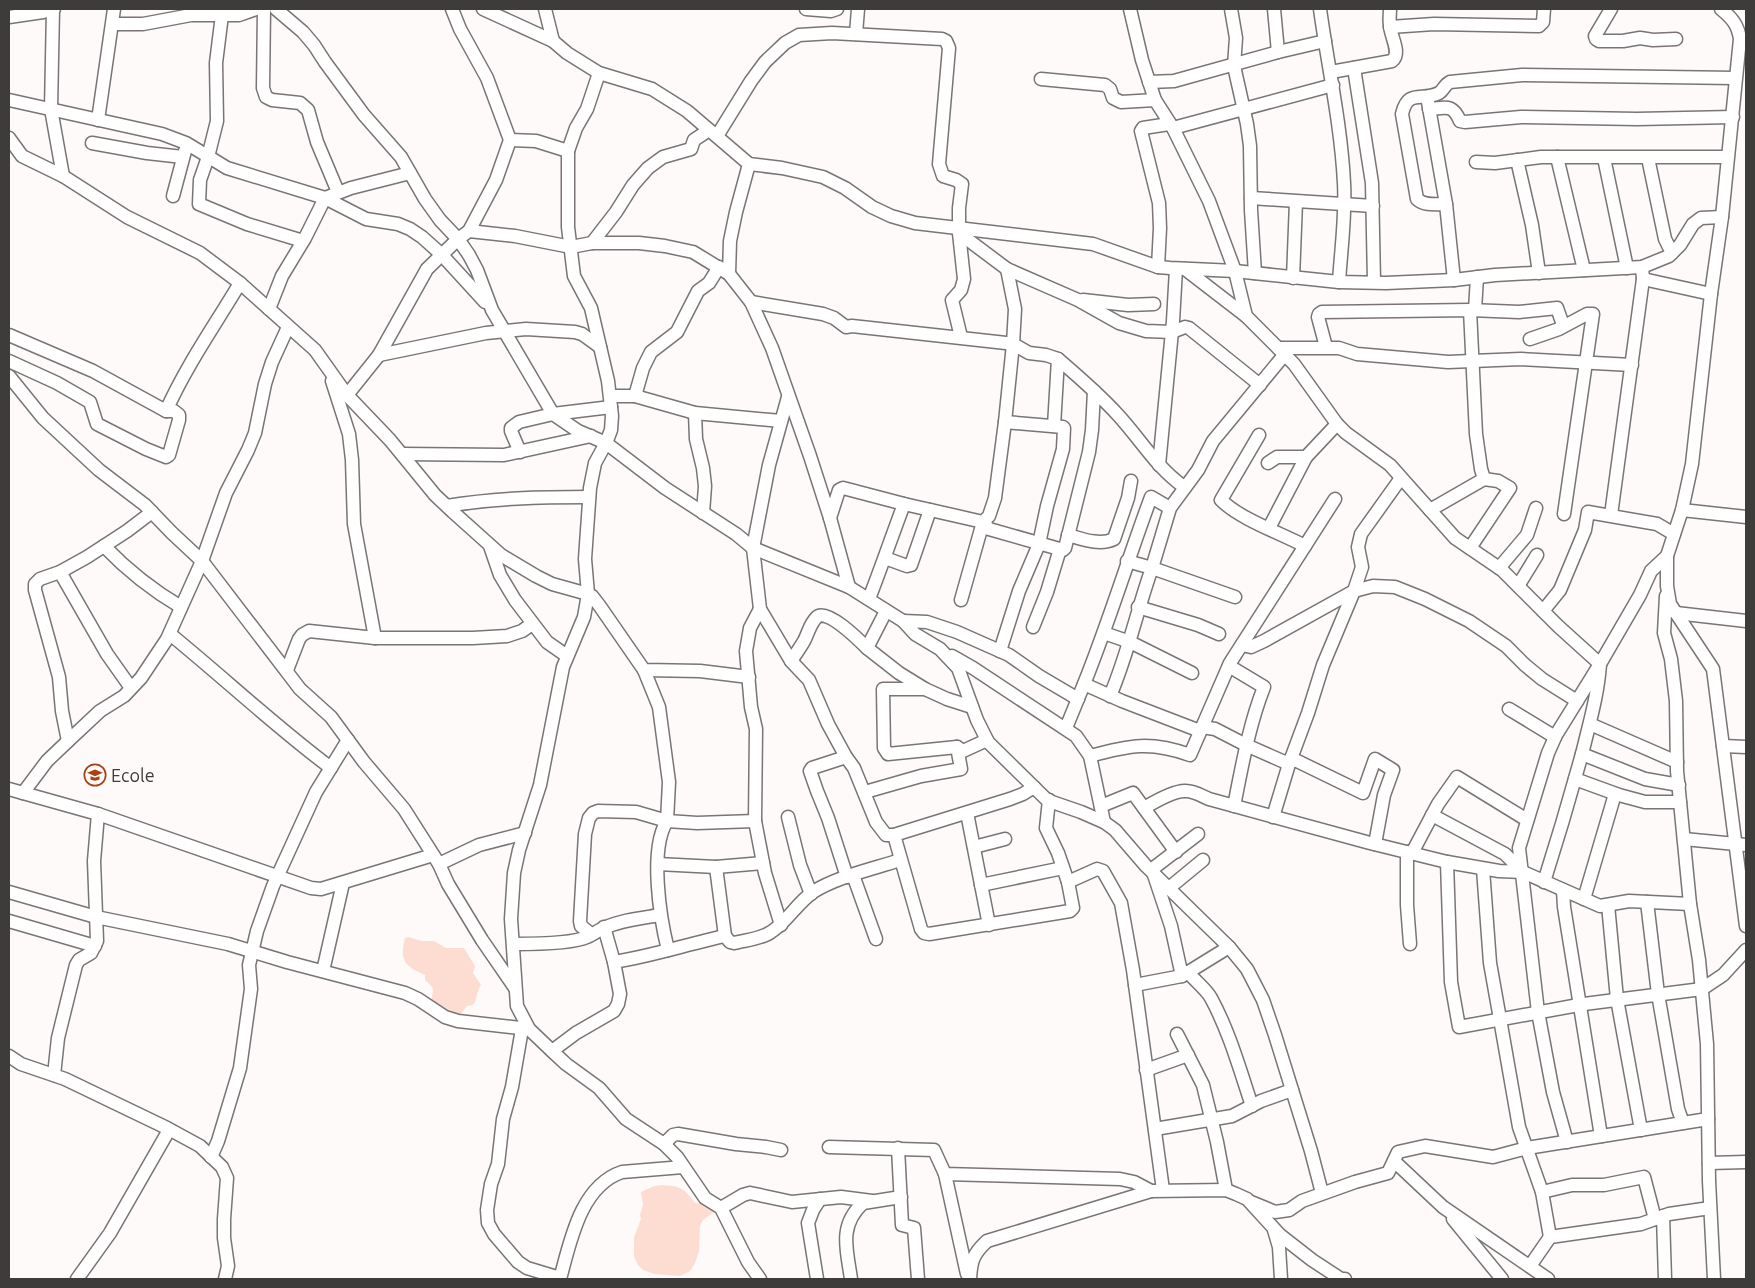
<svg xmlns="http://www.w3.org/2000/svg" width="1755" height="1288" font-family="Ubuntu,sans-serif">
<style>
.green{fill:#fdddd2}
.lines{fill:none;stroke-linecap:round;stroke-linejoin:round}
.minor-casing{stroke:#787574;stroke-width:15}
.minor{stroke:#fff;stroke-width:12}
.labels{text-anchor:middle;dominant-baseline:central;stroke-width:5;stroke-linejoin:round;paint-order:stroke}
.poi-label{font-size:18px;fill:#3d3c3b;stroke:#fefaf9;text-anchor:start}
</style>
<rect width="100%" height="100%" fill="#fefaf9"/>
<g class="green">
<path d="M408,937L422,941H434L446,948H464L475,966L473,973L481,985C476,992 478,998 473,1005L467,1006L459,1016H452L432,1003C431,990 438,991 425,980V975C405,966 399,961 405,938Z"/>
<path d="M662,1185C681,1186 684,1188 695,1203L708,1204L715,1211L703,1220L700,1226L699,1251L695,1263L690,1271L680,1276L654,1274L643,1270L638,1265L634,1257V1237L641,1219L640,1215L643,1205L641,1192L654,1186Z"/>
</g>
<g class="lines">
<g class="minor-casing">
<g id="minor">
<path d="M54,9H53L51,109L63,176"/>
<path d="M256,9L239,15H222L216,63L217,121L208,157L200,180L199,204L247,224L303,241"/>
<path d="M264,9L263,88L266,97L272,100L300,103L308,110L317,142L338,192"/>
<path d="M276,9L303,32L314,45L325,62L364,115L401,157L425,199L440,220L458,239L469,255L477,270L492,310L553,414L578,431L606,443L665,488L736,534L753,548L849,587L903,621L915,634L940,649L958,668L977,720L988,742L1046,799L1052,802L1081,812L1104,822L1115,830L1146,866L1229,947L1247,969L1263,1000L1275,1035L1311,1151L1322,1193"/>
<path d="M452,9L460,29L487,78L510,140L496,180L469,231"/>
<path d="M483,9L553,41L567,53L599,73L652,89L687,111L749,164L782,168L823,177L845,188L872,207L891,216L915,223L1093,244L1158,267L1170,268L1235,271L1339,282L1386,283L1454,280L1495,275L1642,267L1669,256L1680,245L1693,224L1701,218L1722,217"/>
<path d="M545,9L553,41"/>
<path d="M806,9L831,11L837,9"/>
<path d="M1130,9L1142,60L1155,100L1173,128L1209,201L1235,271L1246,316L1294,364L1337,424L1346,433L1390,465L1455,538L1502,570L1558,626L1600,664C1598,694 1590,721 1583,750C1571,794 1558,838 1544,882"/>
<path d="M1231,9L1236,38L1234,66L1247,124L1250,146L1251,210L1255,273"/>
<path d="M1274,9L1278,52"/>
<path d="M1320,9C1328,67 1341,124 1344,183C1346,216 1341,249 1339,282"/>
<path d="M1611,9L1595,36L1596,39L1599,41H1623L1640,38L1653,40L1676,39"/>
<path d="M1721,9C1732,18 1738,25 1740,39L1722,217L1711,294L1692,464L1682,510L1667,556V586L1670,604L1713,669L1746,926"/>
<path d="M9,17L43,12L53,9"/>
<path d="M113,24H143L191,15H222"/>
<path d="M1390,27L1434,24L1539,26L1543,22L1544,9"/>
<path d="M856,34L858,9"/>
<path d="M1354,68L1372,183L1374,282"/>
<path d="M1331,72L1392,61C1402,53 1390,36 1390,25C1389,20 1390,14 1390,9"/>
<path d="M599,73L587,109L576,128L568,151V227L574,276L591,308L608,381L612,416L611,430L606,443L595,463L590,488L585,559L588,594L592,596L599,605L644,670L700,671L749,677"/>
<path d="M1041,79L1105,85L1110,89L1113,98L1121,102L1155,100"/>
<path d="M1149,82L1174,81L1278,52L1325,41"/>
<path d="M9,100L162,134L186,143L227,168L325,198L366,219L398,224L410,229L422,237L441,254L485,302"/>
<path d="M1428,102L1446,204L1454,280"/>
<path d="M1429,109C1446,108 1452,103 1460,121L1465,122L1521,117L1637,119L1733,117"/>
<path d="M98,120L114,9"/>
<path d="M1173,128L1333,85"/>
<path d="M717,136L751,81L765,62L785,43L799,35L832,33L942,39L946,41L949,48L939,164L943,176L956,180L962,184L959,208V233L1007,269L1078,300L1119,323L1146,331L1172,332L1185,327L1189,328L1260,385"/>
<path d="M9,138L22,156L63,176L127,217L200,253L240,283L315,350L347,395L390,440L435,495L453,512L501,555L536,576L552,584L588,594L584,617L563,667L540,785L519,850L514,873L511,919L517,1006L529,1029L552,1051L566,1064L599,1088L626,1119L664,1144L677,1157L705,1198L721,1208L748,1262L760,1279"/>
<path d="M510,140L536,141L568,151"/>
<path d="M92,143L147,153L183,157"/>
<path d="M1557,157L1584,270"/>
<path d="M1604,158L1627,268"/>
<path d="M1648,158L1665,239L1672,253"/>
<path d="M1517,160L1532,225L1539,273"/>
<path d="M1476,162L1495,163L1541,157H1727"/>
<path d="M173,196L185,151"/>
<path d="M1251,198L1373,206"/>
<path d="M1446,204C1436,204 1424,206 1417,199L1402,114C1408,88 1422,102 1439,93C1444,90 1444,85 1450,82L1522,75L1735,78"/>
<path d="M959,233L964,279L961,290L952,300L961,337"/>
<path d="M592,243L616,212L633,185L648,168L663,157L691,149L694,140L709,130"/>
<path d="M1158,267L1160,228L1159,203L1141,131L1143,128L1169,124"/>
<path d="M1185,269L1246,316"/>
<path d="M729,274L730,241L736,212L749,164"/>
<path d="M1293,278L1296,202"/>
<path d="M1643,279L1711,294"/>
<path d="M1083,300L1128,305L1154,304"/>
<path d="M751,302L823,314L834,318L846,327L852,326L1006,343L1013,344L1029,353L1046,355L1058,359C1079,377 1100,395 1118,415C1142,441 1155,466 1184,487"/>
<path d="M269,309L282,276L305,238L325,198L351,188L410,173"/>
<path d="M1470,310L1476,434L1481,469L1484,479"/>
<path d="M1475,310L1477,277"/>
<path d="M9,335L93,371L166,411C186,366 215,325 240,283"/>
<path d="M1530,339L1559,329L1587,314H1593L1564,514"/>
<path d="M1326,347L1318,317L1319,314L1322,312L1470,310L1519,312L1557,308L1563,325"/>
<path d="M1278,348H1339L1357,354L1448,362L1521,359L1632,365"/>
<path d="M379,355L486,333L526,329L575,332L582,334L600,347"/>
<path d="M9,361L57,383L90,402L97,424L146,449L166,457L169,455L179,420V415L174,411H166"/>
<path d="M9,376L43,418L99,470L145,505L172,533L202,561L300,689L331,717L364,762L404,809L439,864L448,884L482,940L515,988"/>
<path d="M332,381L349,434L352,460L354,524L375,638"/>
<path d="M347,395L379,355L427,269L458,239L469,231L515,236L571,247L592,243H639L665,246L693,252L729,274L751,302L772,348L810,456L830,518L849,587"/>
<path d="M611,396H635L695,413L781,421"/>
<path d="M635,396L643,368L651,352L677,332L698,291L709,283L719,267"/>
<path d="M788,397L769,465L753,548L760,609L791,661L809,680L828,724L846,757L854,768L876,822L886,835H894L1010,799L1023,794L1034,787"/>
<path d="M695,413L696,439L703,468L705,486L703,513"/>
<path d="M1054,426L1058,359"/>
<path d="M1259,435L1221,500C1240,519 1280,533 1305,546"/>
<path d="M520,452L511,431V428L519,422L553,414L611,407"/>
<path d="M402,454L504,455L591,436"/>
<path d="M1268,463L1277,457H1306L1337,424"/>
<path d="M1159,465L1173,321L1176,269"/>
<path d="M447,506C494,498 541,497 589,497"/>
<path d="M1430,510L1484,479L1498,481L1510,488L1470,548"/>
<path d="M1682,510L1746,517"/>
<path d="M1611,515L1643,279L1642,267"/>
<path d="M830,518L839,490L843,488L904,504L983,522L989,529L1063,550L1065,548L1089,452L1092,430L1094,391"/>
<path d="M1269,528L1306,457"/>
<path d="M1068,535C1082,539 1100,546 1114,539L1128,498L1131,481"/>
<path d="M104,546C127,570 152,590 181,607"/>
<path d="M490,546L500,575L515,600L547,642L567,656"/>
<path d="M885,558L907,566L911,565L930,510"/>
<path d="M1499,568L1527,535L1536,508"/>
<path d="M60,572L107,654L131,688"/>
<path d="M1518,586L1537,555"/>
<path d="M1666,596L1664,633L1671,659L1676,701L1677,771L1690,904L1699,960L1707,1044L1709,1181L1714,1279"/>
<path d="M1235,597L1152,568L1170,508L1198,470L1213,441L1285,354"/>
<path d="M869,599C881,568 892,536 904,504"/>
<path d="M961,600L983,522L989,516L995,498L1005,422L1013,344L1015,309L1007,269"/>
<path d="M1138,607L1198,625L1219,634"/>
<path d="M760,609L750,628L746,651L751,707L756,729L755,821L765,873L781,925"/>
<path d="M886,611L867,648L899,673L925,689"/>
<path d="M1543,611L1560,590L1585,530L1588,512L1657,524L1674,534"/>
<path d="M1676,613L1746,621"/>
<path d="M903,621L927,622L957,632L1009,655L1039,676L1078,699"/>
<path d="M1033,627L1047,592L1060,549"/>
<path d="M1104,633L1130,642L1192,673"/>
<path d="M170,634C224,678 275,726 331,768"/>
<path d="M1242,645L1251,647L1264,641L1354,591L1373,586L1395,587L1425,599L1469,621L1506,646L1525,665L1542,679L1577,701"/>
<path d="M1000,651L1019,591L1039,544L1047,506L1063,449L1064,428L1063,427L1005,422"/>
<path d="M952,656L973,668L1076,736L1090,756L1104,822"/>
<path d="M791,661C795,655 800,648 804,641C808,634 810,623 817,617C827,608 859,640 867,648"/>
<path d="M1229,666L1264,687C1249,725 1242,766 1234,806"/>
<path d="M287,670L299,639L302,635L309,631L375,638H473L507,636L522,631L532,624"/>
<path d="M644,670L659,707L669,782L667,821L697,823L755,821"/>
<path d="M1084,684C1109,622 1128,559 1151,497L1170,508"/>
<path d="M1110,696C1128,654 1137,610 1152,568L1127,561"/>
<path d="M972,707L947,699L925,689H883L884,748L888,754L957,747L963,751L987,740"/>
<path d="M1509,709L1555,737"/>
<path d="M1590,724L1677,762"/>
<path d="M1202,727L1215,729L1246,745L1289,764"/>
<path d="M1066,728L1084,684L1122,701L1200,731"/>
<path d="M68,741L62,711L59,677L35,590V584L40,579L60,572L87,557L127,531L152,512"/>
<path d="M1723,746L1746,747"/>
<path d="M1582,754L1645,779L1679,785"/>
<path d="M1090,756C1130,745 1151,741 1190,755L1230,663L1335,499"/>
<path d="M846,757L812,768L810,771L817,791L828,818L847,877"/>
<path d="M1291,758L1363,793L1375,759L1393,770L1384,795L1375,844"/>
<path d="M1575,779L1619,795L1645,802H1680"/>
<path d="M9,789L23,793L47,761L68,741L100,711L124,696L141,678L167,639L202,561L226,493L248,450L255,433L265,384L272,362L288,327"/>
<path d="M865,792L921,776L961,769L957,747"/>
<path d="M23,793L98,814L94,861L97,941L91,953L79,960L76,965L58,1038L54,1075"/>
<path d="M1101,806L1133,793L1176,852"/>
<path d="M1144,808C1154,802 1175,790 1186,791C1194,791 1202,796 1209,799L1370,843L1447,862L1499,871L1523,872L1600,906L1629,901L1690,904"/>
<path d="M967,813L989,925"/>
<path d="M98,814L311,888L321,889L433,855"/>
<path d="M1432,815L1505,854L1523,872"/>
<path d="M788,817L800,865L811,894"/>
<path d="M1273,817L1289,764L1308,713L1323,665L1354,591L1362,567L1358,547L1361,534L1401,478"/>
<path d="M894,835L921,929L924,933L929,934L1070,911L1073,908L1068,882L1058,853L1046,828L1049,800"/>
<path d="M1684,839L1746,845"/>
<path d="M974,847L1005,839"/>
<path d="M1407,852V905L1410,944"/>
<path d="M1412,853L1438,804L1457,777L1527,820"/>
<path d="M1447,862L1451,982L1459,1027L1584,1004L1702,989L1723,975L1746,950"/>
<path d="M439,864L479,845L525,833"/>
<path d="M658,864L716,867"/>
<path d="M1483,869L1490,963L1500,1019L1519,1127L1542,1192L1550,1237L1641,1224L1669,1214L1710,1208"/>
<path d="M1151,870L1198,834"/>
<path d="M853,875L876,939"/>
<path d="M1154,875L1171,926L1182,976"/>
<path d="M1068,882L1097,869L1103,871L1121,903L1133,970L1163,1190"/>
<path d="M981,885L1063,868"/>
<path d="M1169,888L1203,860"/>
<path d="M1563,890L1564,907L1601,1136"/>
<path d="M9,892L96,917L228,944L287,962L405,993L418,999L445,1017L458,1021L529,1029"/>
<path d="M1584,899L1615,794"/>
<path d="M1647,902L1658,994L1678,1109L1683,1123"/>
<path d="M1608,905L1617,999L1641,1130"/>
<path d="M9,921L95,946"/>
<path d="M604,927L614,962"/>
<path d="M591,934L581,926L580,921L585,834L589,818L593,813L598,811L636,812L667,821C649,849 660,918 668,950"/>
<path d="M725,936L716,867L763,863"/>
<path d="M514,944C531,944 572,944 587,937C593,935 598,930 604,928C621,920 642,918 660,915"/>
<path d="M323,971L343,883"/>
<path d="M1188,972C1194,980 1207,990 1211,998C1229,1031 1240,1070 1252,1106"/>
<path d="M1135,985L1182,976L1229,947"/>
<path d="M522,1029L512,1087L503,1119L498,1164L491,1184L487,1210L488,1223L494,1234L518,1262L527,1268L560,1278"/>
<path d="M1177,1034L1203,1085L1217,1142L1226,1190"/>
<path d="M552,1051L576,1033L614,1011L618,1004L620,994L614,962C652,956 688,944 725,936L730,942L734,943C746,940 761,939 771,932C787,922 797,903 813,892C836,877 873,869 900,860"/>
<path d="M9,1056L21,1064L65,1079L167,1128L200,1146L222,1167L227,1178L224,1219V1238L228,1266L225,1279"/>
<path d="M1146,1070L1188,1055"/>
<path d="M1155,1129L1232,1116L1261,1101L1292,1090"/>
<path d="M1567,1142L1553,1092L1538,1012L1519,848L1548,753L1556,735L1600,664L1640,595L1651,571L1667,556"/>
<path d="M664,1144L673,1135L678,1134L736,1144L766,1147L781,1150"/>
<path d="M829,1147L934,1150L945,1174L1120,1179L1134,1182L1151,1191L1226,1190L1236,1194L1247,1199L1280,1235L1312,1260L1341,1279H1345"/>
<path d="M898,1148L902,1225L914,1228L918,1279"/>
<path d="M211,1157L218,1141L240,1068L251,989L249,965L257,931L273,886L316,792L348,740"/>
<path d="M1394,1161L1443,1207L1548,1279"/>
<path d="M1709,1163L1746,1162"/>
<path d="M945,1174L967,1274"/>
<path d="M1542,1192L1572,1185H1604L1644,1177L1655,1219"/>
<path d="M1251,1202L1275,1212L1289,1210L1302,1201L1355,1182L1388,1173L1398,1152L1425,1146L1493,1157L1527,1148L1708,1119"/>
<path d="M721,1208L743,1195L750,1193L792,1202L841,1197L872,1201"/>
<path d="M1663,1216L1665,1279"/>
<path d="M1453,1219L1502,1279"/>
<path d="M1274,1230L1279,1247L1281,1279"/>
<path d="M1530,1266L1550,1237"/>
<path d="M77,1279L110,1233L169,1130"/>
<path d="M560,1279C570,1243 580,1186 622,1172L683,1167"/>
<path d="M817,1279L808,1223L813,1210L820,1199"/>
<path d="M851,1279C847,1250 838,1226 863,1203L901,1197"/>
<path d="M970,1279C971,1261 973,1254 987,1241L1151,1191"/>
</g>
</g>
<use href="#minor" class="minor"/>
</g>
<defs>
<g id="school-ring" transform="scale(1.125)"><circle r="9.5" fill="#fefaf9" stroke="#a74116" stroke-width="1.5"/><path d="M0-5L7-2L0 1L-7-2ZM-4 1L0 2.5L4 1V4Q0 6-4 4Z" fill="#a74116"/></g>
</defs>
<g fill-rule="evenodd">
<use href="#school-ring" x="95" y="775"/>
</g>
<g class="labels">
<g class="poi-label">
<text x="111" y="775">Ecole</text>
</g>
</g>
<rect width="1755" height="1288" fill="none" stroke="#3d3c3b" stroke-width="20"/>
</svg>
